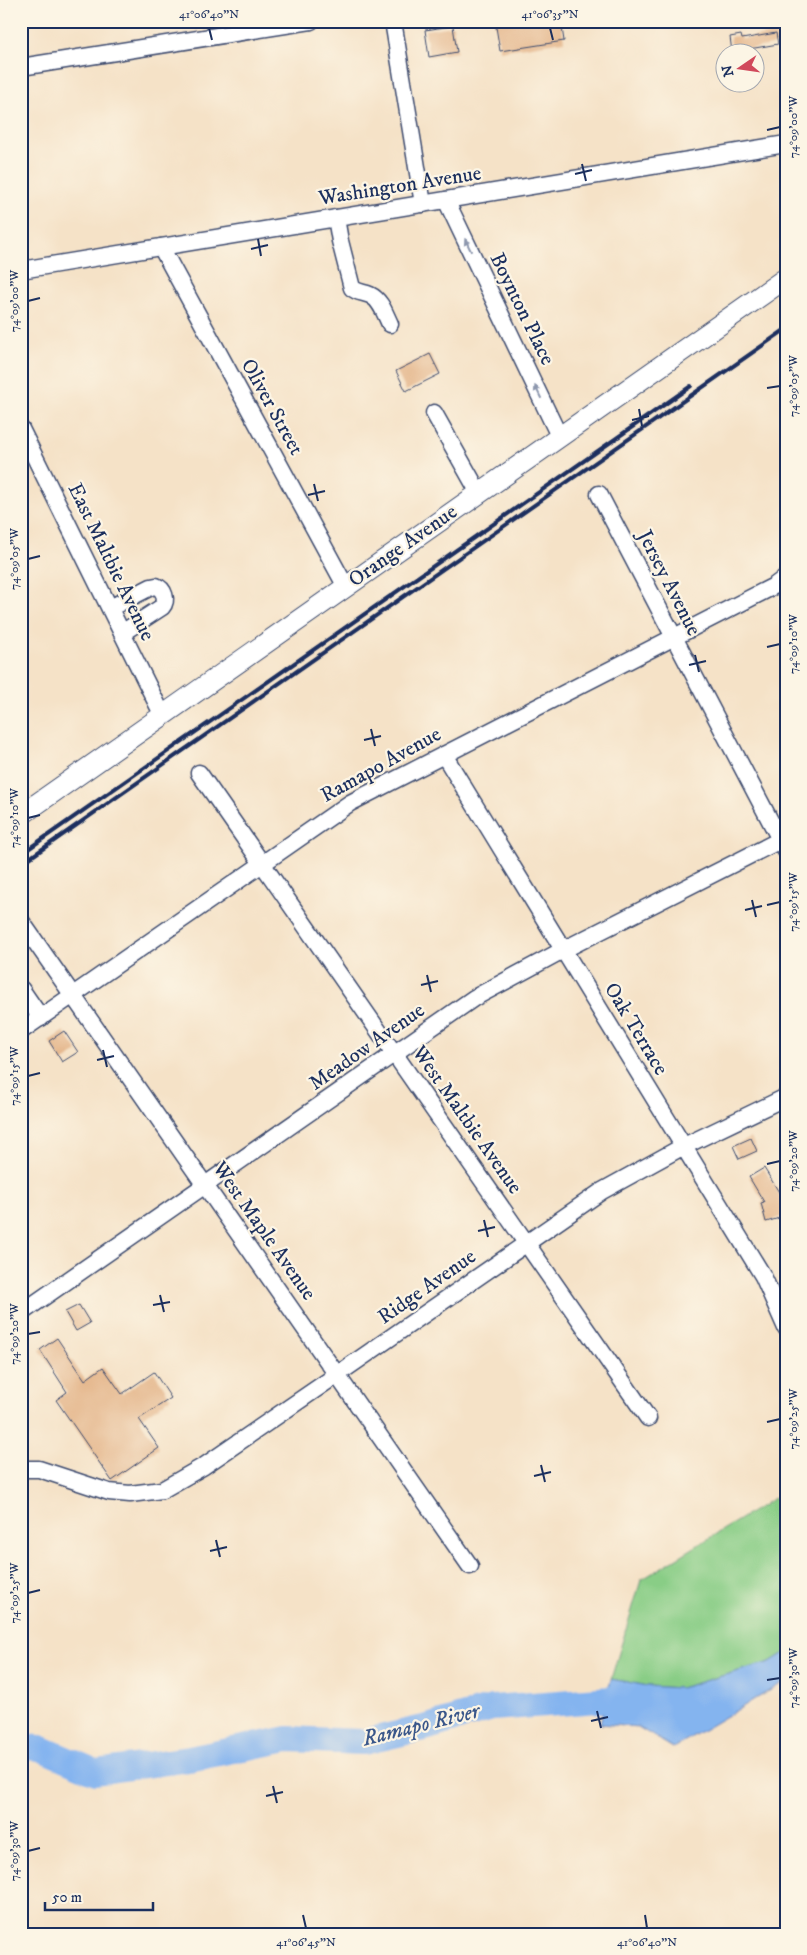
<svg xmlns="http://www.w3.org/2000/svg" width="807" height="1955" font-family="'IM FELL DW Pica',serif">
<style>
.green{fill:#89cd86;stroke:#527e72}
.water{fill:#84b4ef;stroke:#5072a6}
.lines{fill:none;stroke-linecap:round;stroke-linejoin:round}
.river{stroke:#84b4ef;stroke-width:26}
.building{fill:#e5b88e}
.minor-casing{stroke:#3c4a6e;stroke-width:19}
.major-casing{stroke:#3c4a6e;stroke-width:22}
.minor{stroke:#fff;stroke-width:16}
.major{stroke:#fff;stroke-width:20}
.rail{stroke:#1b2f5e;stroke-width:4}
.oneway{fill:#8d97ae}
.ticks{fill:none;stroke:#1b2f5e;stroke-width:2}
.labels{text-anchor:middle;dominant-baseline:central;stroke-width:4.5;stroke-linejoin:round;paint-order:stroke}
.street-label{font-size:21px;fill:#1b2f5e;stroke:#fcf5e5}
.water-label{font-size:22px;font-style:italic;fill:#3a578a;stroke:#fcf5e5}
.neatline{fill:none;stroke:#1b2f5e;stroke-width:2}
.ticks-label{font-size:12px;text-anchor:middle;fill:#1b2f5e}
</style>
<rect width="100%" height="100%" fill="#fcf5e5"/>
<filter id="ink" filterUnits="userSpaceOnUse"><feTurbulence type="fractalNoise" baseFrequency=".02" numOctaves="2"/><feDisplacementMap in="SourceGraphic" scale="10" xChannelSelector="R" yChannelSelector="G"/><feConvolveMatrix kernelMatrix="1 2 1 2 8 2 1 2 1" color-interpolation-filters="sRGB"/></filter>
<filter id="wash" filterUnits="userSpaceOnUse"><feTurbulence type="fractalNoise" baseFrequency=".0096" numOctaves="4" result="noise"/><feDisplacementMap in="SourceGraphic" scale="20" xChannelSelector="R" yChannelSelector="G"/><feGaussianBlur stdDeviation="1.12" result="paint"/><feColorMatrix in="noise" values="0 0 0 0 0 0 0 0 0 0 0 0 0 0 0 0 0 1.4 0 .05"/><feComposite in="paint" operator="in"/></filter>
<g filter="url(#wash)">
<rect width="100%" height="100%" fill="#f5e2c7"/>
<path class="green" d="M786,1491V1652L770,1662L680,1688L648,1686L611,1679L641,1580Z"/>
<path class="water" d="M786,1652V1681L673,1748L638,1727L600,1724L611,1679L648,1686L680,1688L770,1662Z"/>
<g class="lines">
<path class="river" d="M21,1747L40,1748L96,1772L189,1759L288,1739L363,1742L428,1727L492,1708L625,1698L640,1701"/>
</g>
<g id="blocks">
<g class="building">
<path d="M495,21H561L564,41L500,51Z"/>
<path d="M453,26L457,52L429,57L425,30Z"/>
<path d="M776,33L778,44L732,52L730,37L741,35L742,39Z"/>
<path d="M430,354L440,374L406,391L396,371Z"/>
<path d="M64,1031L78,1052L62,1062L49,1041Z"/>
<path d="M751,1138L757,1151L739,1159L733,1146Z"/>
<path d="M764,1168L782,1197L786,1195V1216L766,1222L761,1203L764,1202L749,1177Z"/>
<path d="M79,1305L90,1323L76,1331L65,1312Z"/>
<path d="M57,1338L85,1380L103,1367L122,1394L154,1372L171,1398L139,1419L159,1448L112,1481L56,1400L67,1392L40,1350Z"/>
</g>
</g>
</g>
<g filter="url(#ink)">
<use href="#blocks" fill-opacity="0" stroke="#3c4a6e" stroke-width="1"/>
<g class="lines">
<g class="minor-casing">
<g id="minor">
<path d="M393,21L423,204"/>
<path d="M21,67L311,21"/>
<path d="M446,200L559,436"/>
<path d="M336,218L340,241L352,288C358,293 363,292 370,295C381,300 385,314 390,324"/>
<path d="M161,247L346,587"/>
<path d="M21,270L786,144"/>
<path d="M434,413L479,493"/>
<path d="M21,429L162,714"/>
<path d="M599,494L786,851"/>
<path d="M110,608L151,587L156,586C164,589 168,600 162,607L122,633"/>
<path d="M444,755L763,1276L786,1328"/>
<path d="M199,773L648,1418"/>
<path d="M21,921L470,1566"/>
<path d="M21,989L41,1018"/>
<path d="M21,1031L350,803L774,586L786,577"/>
<path d="M21,1313L474,998L563,950L786,837"/>
<path d="M21,1469H39L109,1492L130,1494L162,1490L204,1466L338,1374L602,1191L682,1147L786,1097"/>
</g>
</g>
<g class="major-casing">
<path id="major" d="M21,815L786,278"/>
</g>
<use href="#minor" class="minor"/>
<use href="#major" class="major"/>
<g class="rail">
<path d="M21,854L691,386"/>
<path d="M21,864L786,329"/>
</g>
</g>
<defs><path id="oneway-solid" d="M-6-.8H1V-3.2L6.5 0L1 3.2V.8H-6Z" transform="scale(1.25)"/></defs>
<g class="oneway">
<use href="#oneway-solid" transform="translate(468 245) rotate(-116)"/>
<use href="#oneway-solid" transform="translate(538 392) rotate(-116)"/>
</g>
</g>
<path class="ticks" d="M209,28L212,40M550,28L553,40M767,130L780,127M582,164L586,181M575,174L592,170M258,239L261,256M251,249L268,245M28,301L40,298M767,388L780,386M639,409L642,426M632,420L649,416M314,484L318,501M308,495L325,491M28,559L40,556M767,647L780,644M695,655L699,672M689,665L706,661M371,729L375,746M364,740L381,736M28,818L40,815M752,900L756,917M767,905L780,902M745,910L762,906M427,975L431,992M421,985L438,981M103,1050L107,1067M97,1060L114,1056M28,1076L40,1073M767,1164L780,1161M484,1220L488,1237M478,1231L495,1227M160,1295L164,1312M153,1305L170,1302M28,1334L40,1332M767,1422L780,1419M541,1465L545,1482M534,1476L551,1472M216,1540L220,1557M210,1551L227,1547M28,1593L40,1590M767,1680L780,1678M597,1711L601,1728M591,1721L608,1717M273,1786L277,1803M266,1796L283,1792M28,1851L40,1848M303,1915L306,1928M645,1915L647,1928"/>
<g class="labels">
<g class="street-label">
<text transform="translate(400 186) rotate(-9)">Washington Avenue</text>
<text transform="translate(522 309) rotate(64)">Boynton Place</text>
<text transform="translate(272 407) rotate(61)">Oliver Street</text>
<text transform="translate(403 546) rotate(-35)">Orange Avenue</text>
<text transform="translate(111 562) rotate(64)">East Maltbie Avenue</text>
<text transform="translate(669 583) rotate(63)">Jersey Avenue</text>
<text transform="translate(381 765) rotate(-29)">Ramapo Avenue</text>
<text transform="translate(636 1029) rotate(59)">Oak Terrace</text>
<text transform="translate(367 1047) rotate(-35)">Meadow Avenue</text>
<text transform="translate(467 1120) rotate(55)">West Maltbie Avenue</text>
<text transform="translate(264 1231) rotate(55)">West Maple Avenue</text>
<text transform="translate(427 1287) rotate(-35)">Ridge Avenue</text>
</g>
<g class="water-label">
<text transform="translate(421 1725) rotate(-14)">Ramapo River</text>
</g>
</g>
<rect width="807" height="1955" fill="none" stroke="#fcf5e5" stroke-width="55"/>
<g transform="translate(740 68) rotate(257)"><circle r="24" fill="#fcf5e5" stroke="#a2a6af"/>
<path d="M0-4L9 19L0 12L-9 19Z" fill="#d1495b"/>
<text y="-8" font-size="14" font-weight="bold" text-anchor="middle" fill="#1b2f5e">N</text>
</g>
<path d="M45 1902v8h108v-8" fill="none" stroke="#1b2f5e" stroke-width="2.5"/>
<text x="52" y="1902" font-size="15" fill="#1b2f5e" stroke="#fcf5e5" stroke-width="4" paint-order="stroke">50 m</text>
<rect x="28" y="28" width="752" height="1900" class="neatline"/>
<g class="ticks-label">
<text x="209" y="18">41°06'40"N</text>
<text x="550" y="18">41°06'35"N</text>
<text transform="translate(793 127) rotate(-90)" y="4">74°09'00"W</text>
<text transform="translate(14 301) rotate(-90)" y="4">74°09'00"W</text>
<text transform="translate(793 386) rotate(-90)" y="4">74°09'05"W</text>
<text transform="translate(14 559) rotate(-90)" y="4">74°09'05"W</text>
<text transform="translate(793 644) rotate(-90)" y="4">74°09'10"W</text>
<text transform="translate(14 818) rotate(-90)" y="4">74°09'10"W</text>
<text transform="translate(793 902) rotate(-90)" y="4">74°09'15"W</text>
<text transform="translate(14 1076) rotate(-90)" y="4">74°09'15"W</text>
<text transform="translate(793 1161) rotate(-90)" y="4">74°09'20"W</text>
<text transform="translate(14 1334) rotate(-90)" y="4">74°09'20"W</text>
<text transform="translate(793 1419) rotate(-90)" y="4">74°09'25"W</text>
<text transform="translate(14 1593) rotate(-90)" y="4">74°09'25"W</text>
<text transform="translate(793 1678) rotate(-90)" y="4">74°09'30"W</text>
<text transform="translate(14 1851) rotate(-90)" y="4">74°09'30"W</text>
<text x="306" y="1946">41°06'45"N</text>
<text x="647" y="1946">41°06'40"N</text>
</g>
</svg>
